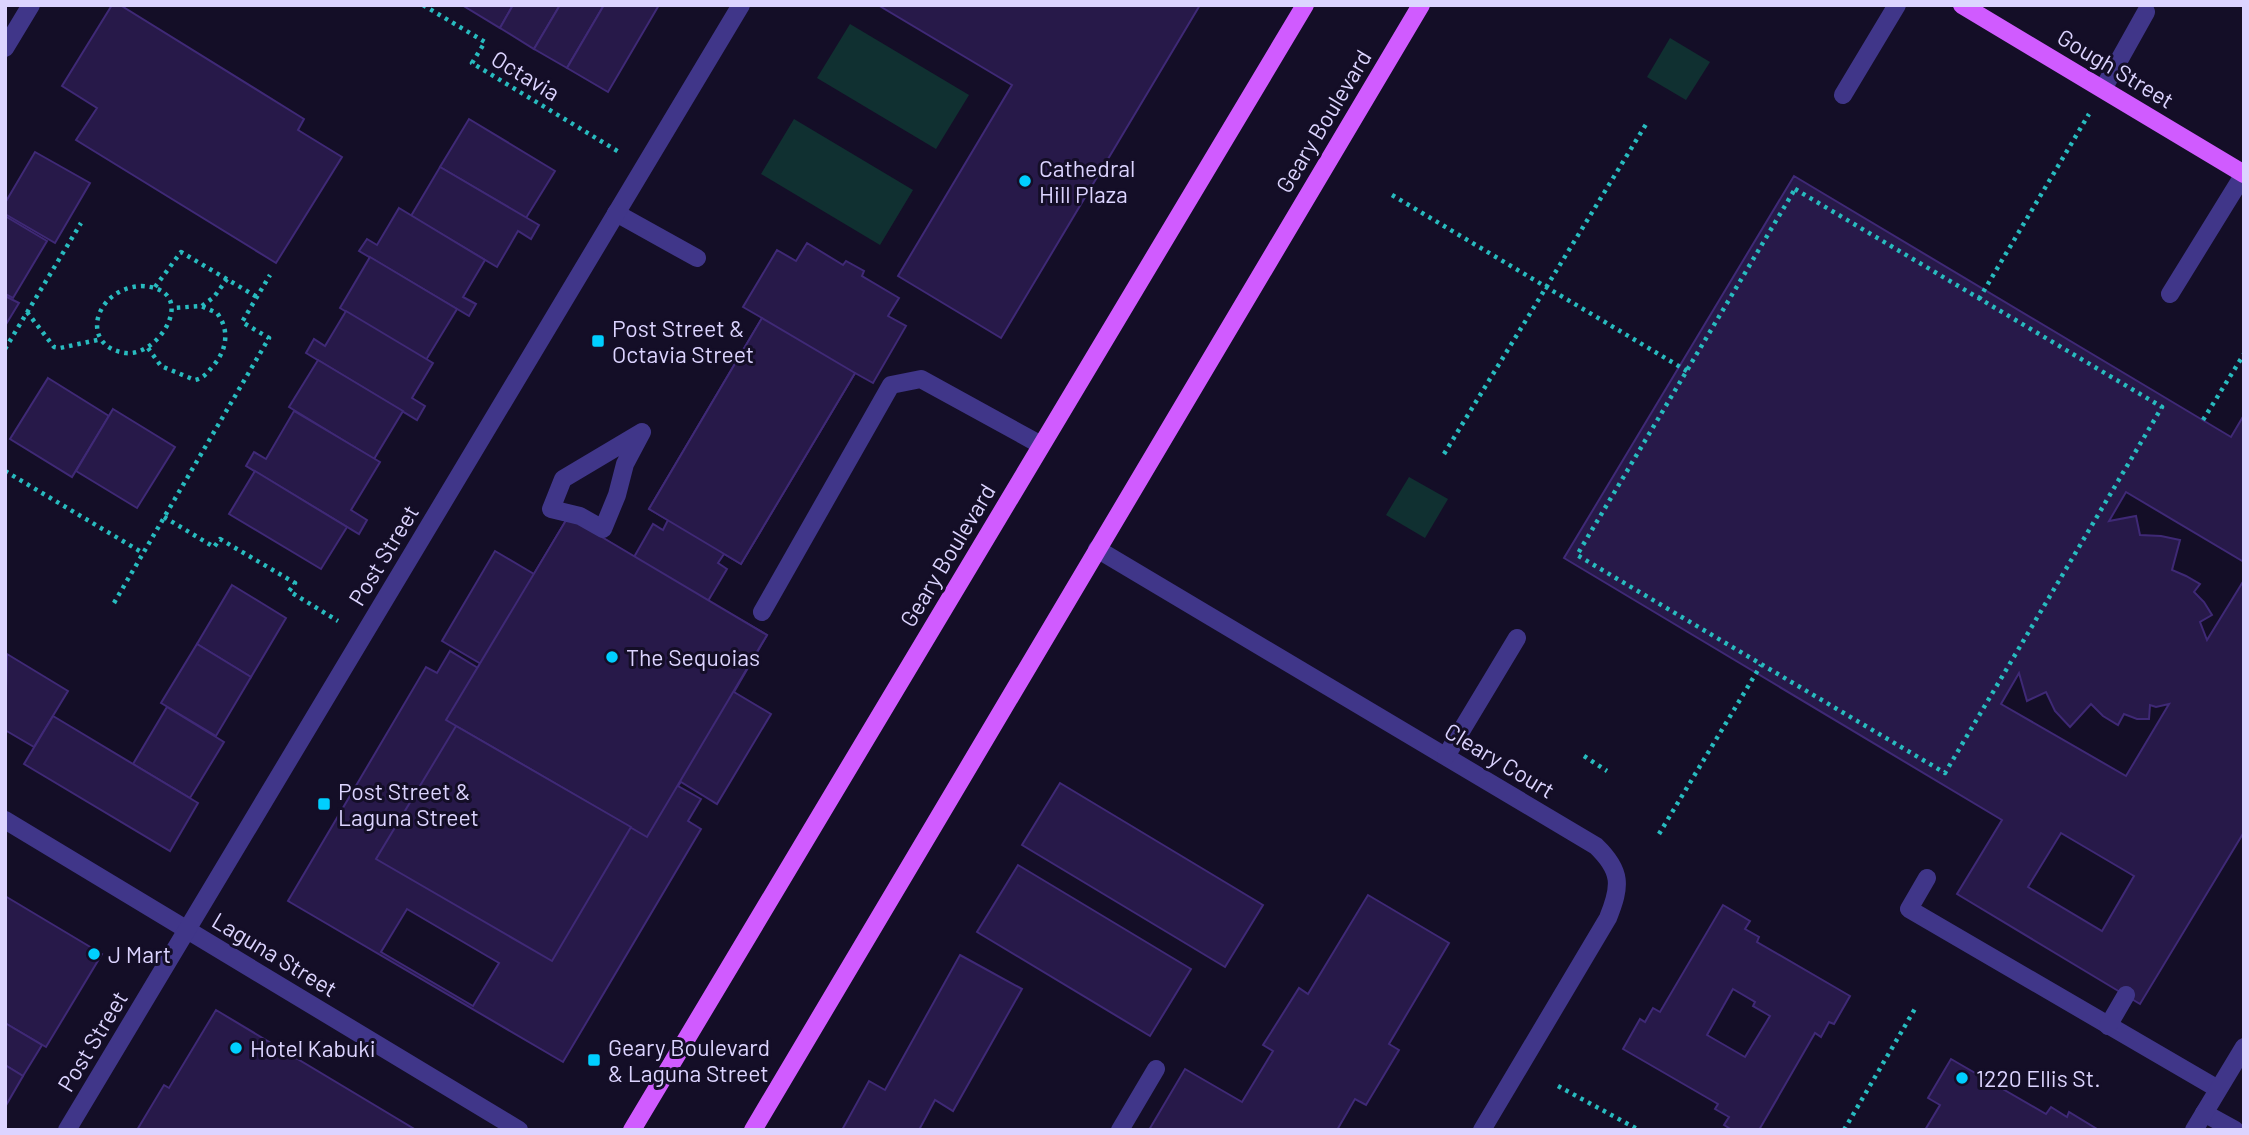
<svg xmlns="http://www.w3.org/2000/svg" width="2249" height="1135" font-family="Barlow,sans-serif">
<style>
.green{fill:#103031}
.building{fill:#271949;stroke:#3f2976;stroke-width:2;fill-rule:evenodd}
.lines{fill:none;stroke-linecap:round;stroke-linejoin:round}
.path{stroke:#28bbbf;stroke-width:4.5;stroke-dasharray:3.5 5;stroke-linecap:butt}
.minor{stroke:#403689;stroke-width:18}
.major{stroke:#d05bff;stroke-width:18}
.poi-dot{fill:#00cfff;stroke:#140e27;stroke-width:2.5}
.labels{text-anchor:middle;dominant-baseline:central;stroke-width:6;stroke-linejoin:round;paint-order:stroke}
.street-label{font-size:23px;fill:#dcd4ff;stroke:#140e27}
.poi-label{font-size:23px;fill:#dcd4ff;stroke:#140e27;text-anchor:start}
</style>
<rect width="100%" height="100%" fill="#140e27"/>
<g class="green">
<path d="M850,24L969,95L936,149L817,78Z"/>
<path d="M1670,38L1710,62L1686,100L1647,77Z"/>
<path d="M794,119L913,190L880,245L761,174Z"/>
<path d="M1409,477L1448,499L1425,538L1386,515Z"/>
</g>
<g class="building">
<path d="M112,5H120L304,119L298,130L342,157L276,263L76,140L97,108L62,86Z"/>
<path d="M462,5H513L500,28Z"/>
<path d="M513,5H560L534,49L500,28Z"/>
<path d="M560,5H604L567,68L534,49Z"/>
<path d="M604,5H659L608,92L567,68Z"/>
<path d="M878,5H1200L1001,338L898,276L1012,85Z"/>
<path d="M469,119L555,171L526,218L440,167Z"/>
<path d="M35,152L90,183L55,243L5,214V203Z"/>
<path d="M440,167L539,225L531,239L518,231L497,267L411,216Z"/>
<path d="M1794,176L2231,437L2244,415V562L2126,492L2109,521L2136,516L2140,535L2161,536L2180,540L2172,570L2186,576L2200,584L2194,592L2204,602L2212,615L2200,622L2207,640L2244,580V832L2140,1004L1957,894L2002,820L1564,558ZM2019,673L2027,701L2046,692L2055,711L2070,727L2091,704L2103,716L2118,725L2124,714L2137,719H2149L2150,705L2156,707L2169,704L2126,776L2001,704ZM2061,833L2134,876L2102,931L2028,887Z"/>
<path d="M399,208L485,260L463,297L476,304L469,316L359,251L367,239L377,245Z"/>
<path d="M5,216L47,241L13,298L5,294Z"/>
<path d="M807,243L843,265L846,261L864,271L862,276L899,298L888,316L906,326L873,383L855,373L741,564L724,554L718,563L727,569L708,601L767,635L734,692L771,714L717,804L681,782L678,786L701,799L688,821L701,829L563,1062L288,901L426,667L437,673L450,651L478,668L481,664L442,641L495,551L534,574L568,517L634,557L653,524L663,530L668,520L649,509L762,318L743,307L777,250L796,261ZM407,909L499,963L473,1006L381,952Z"/>
<path d="M370,257L457,309L426,360L340,308Z"/>
<path d="M5,296L19,303L5,326Z"/>
<path d="M346,311L433,363L412,398L425,406L417,420L306,353L314,339L325,346Z"/>
<path d="M762,318L855,373L741,564L649,509Z"/>
<path d="M318,360L403,411L374,459L289,407Z"/>
<path d="M48,378L109,416L72,477L10,439Z"/>
<path d="M113,409L175,447L137,508L76,471Z"/>
<path d="M294,411L380,462L351,510L367,520L359,534L246,466L254,452L266,459Z"/>
<path d="M255,471L347,527L321,569L229,514Z"/>
<path d="M568,517L767,635L647,837L446,720Z"/>
<path d="M232,585L286,618L251,677L197,644Z"/>
<path d="M197,644L251,677L216,736L161,703Z"/>
<path d="M7,654L68,691L34,747L5,730Z"/>
<path d="M167,707L224,742L190,798L133,764Z"/>
<path d="M53,716L198,803L170,851L24,764Z"/>
<path d="M456,726L631,827L552,961L376,859Z"/>
<path d="M1060,783L1263,905L1225,967L1022,845Z"/>
<path d="M1018,865L1191,969L1150,1036L977,932Z"/>
<path d="M1368,895L1449,943L1389,1044L1399,1050L1366,1105L1355,1099L1337,1130H1149L1185,1069L1242,1102L1273,1051L1263,1045L1299,988L1308,994Z"/>
<path d="M5,896L102,954L46,1047L5,1023Z"/>
<path d="M1723,905L1750,921L1745,929L1759,937L1757,942L1850,996L1834,1024L1829,1022L1821,1037L1815,1033L1759,1130H1732L1724,1125L1729,1117L1715,1109L1718,1104L1623,1049L1640,1019L1645,1022L1653,1008L1660,1012ZM1733,989L1755,1002L1753,1006L1770,1016L1745,1057L1707,1035Z"/>
<path d="M960,955L1022,989L953,1111L935,1100L919,1130H842L869,1081L885,1090Z"/>
<path d="M216,1010L416,1130H137L164,1085L169,1088Z"/>
<path d="M5,1023L42,1045L23,1076L5,1065Z"/>
<path d="M1951,1059L2046,1114L2051,1107L2067,1117L2069,1112L2097,1129L1925,1130L1940,1105L1928,1098Z"/>
<path d="M5,1065L23,1076L5,1107Z"/>
</g>
<g class="lines">
<g class="path">
<path d="M423,5L485,42L472,63L619,152"/>
<path d="M1795,189L2162,407L1945,773L1577,555Z"/>
<path d="M1392,195L1687,371"/>
<path d="M141,286C201,288 160,357 126,353C79,347 93,289 141,286Z"/>
<path d="M155,287L181,252L257,297"/>
<path d="M1979,299L2089,114"/>
<path d="M202,306L214,297L227,279"/>
<path d="M27,312L54,347L60,348L102,339"/>
<path d="M148,348L161,366L195,380C204,378 207,373 213,366C227,350 230,330 217,313L201,306L173,308"/>
<path d="M5,349L81,223"/>
<path d="M2203,420L2244,354"/>
<path d="M1444,454L1648,121"/>
<path d="M5,471L143,553"/>
<path d="M164,517L214,547L220,539L295,583L289,591L338,621"/>
<path d="M114,603L269,338L242,322L270,275"/>
<path d="M1584,756L1607,771"/>
<path d="M1659,834L1761,665"/>
<path d="M1558,1086L1639,1130"/>
<path d="M1844,1130L1916,1007"/>
</g>
<g class="minor">
<path d="M5,48L31,5"/>
<path d="M2103,89L2146,12"/>
<path d="M1843,95L1897,5"/>
<path d="M616,213L697,258"/>
<path d="M2170,294L2244,174"/>
<path d="M642,432L625,464L617,495L603,529L580,516L551,509L563,479Z"/>
<path d="M1097,549L1596,846C1622,871 1621,886 1608,918L1482,1130"/>
<path d="M762,612L891,385L921,379L1041,445"/>
<path d="M1446,756L1517,638"/>
<path d="M5,820L519,1130"/>
<path d="M1927,878L1909,909L2218,1089"/>
<path d="M2108,1026L2126,995"/>
<path d="M2204,1113L2235,1130"/>
<path d="M67,1130L741,5"/>
<path d="M1120,1130L1156,1069"/>
<path d="M2194,1130L2244,1047"/>
</g>
<g class="major">
<path d="M1962,5L2244,174"/>
<path d="M632,1130L1305,5"/>
<path d="M753,1130L1421,5"/>
</g>
</g>
<g class="poi-dot">
<circle cx="1025" cy="181" r="7"/>
<rect x="591" y="334" width="14" height="14" rx="3.5"/>
<circle cx="612" cy="657" r="7"/>
<rect x="317" y="797" width="14" height="14" rx="3.5"/>
<circle cx="94" cy="954" r="7"/>
<circle cx="236" cy="1048" r="7"/>
<rect x="587" y="1053" width="14" height="14" rx="3.5"/>
<circle cx="1962" cy="1078" r="7"/>
</g>
<g class="labels">
<g class="street-label">
<text transform="translate(2116 68) rotate(31)">Gough Street</text>
<text transform="translate(526 75) rotate(31)">Octavia</text>
<text transform="translate(1323 121) rotate(-59)">Geary Boulevard</text>
<text transform="translate(383 555) rotate(-59)">Post Street</text>
<text transform="translate(947 555) rotate(-59)">Geary Boulevard</text>
<text transform="translate(1500 760) rotate(31)">Cleary Court</text>
<text transform="translate(275 954) rotate(31)">Laguna Street</text>
<text transform="translate(92 1041) rotate(-59)">Post Street</text>
</g>
<g class="poi-label">
<text x="1039" y="168">Cathedral<tspan x="1039" dy="26">Hill Plaza</tspan></text>
<text x="612" y="328">Post Street &amp;<tspan x="612" dy="26">Octavia Street</tspan></text>
<text x="626" y="657">The Sequoias</text>
<text x="338" y="791">Post Street &amp;<tspan x="338" dy="26">Laguna Street</tspan></text>
<text x="108" y="954">J Mart</text>
<text x="608" y="1047">Geary Boulevard<tspan x="608" dy="26">&amp; Laguna Street</tspan></text>
<text x="250" y="1048">Hotel Kabuki</text>
<text x="1976" y="1078">1220 Ellis St.</text>
</g>
</g>
<rect width="2249" height="1135" fill="none" stroke="#dcd4ff" stroke-width="14"/>
</svg>
